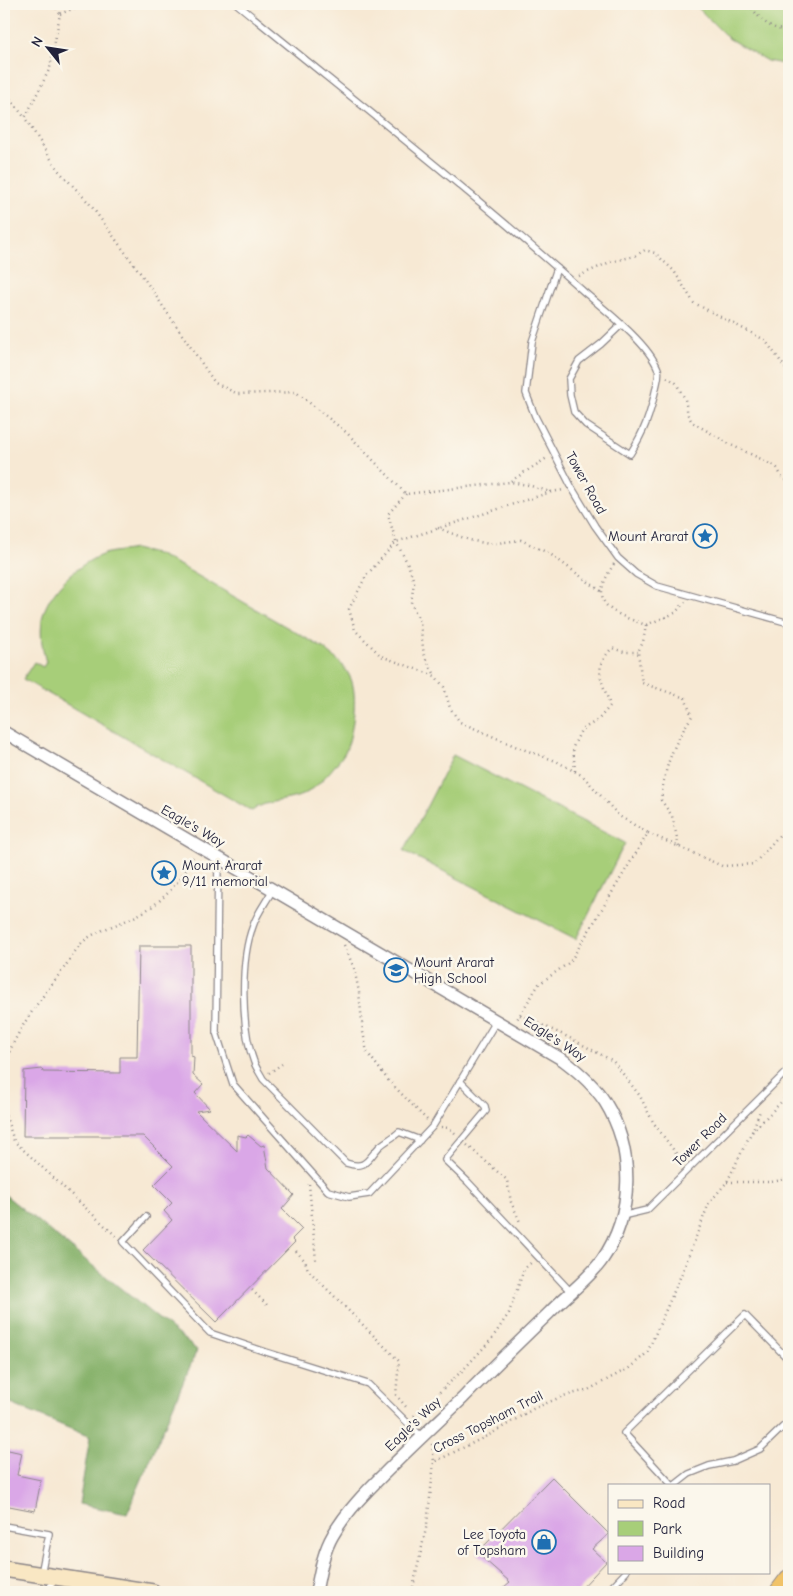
<svg xmlns="http://www.w3.org/2000/svg" width="793" height="1596" font-family="'Comic Neue',sans-serif">
<style>
.green{fill:#a7ce79;stroke:#64785a}
.forest{fill:#85b169;stroke:#546a52}
.building{fill:#daa7e7}
.lines{fill:none;stroke-linecap:round;stroke-linejoin:round}
.lane-casing{stroke:#8c8688;stroke-width:8}
.street-casing{stroke:#8c8688;stroke-width:14}
.secondary-casing{stroke:#8c8688;stroke-width:18}
.highway-casing{stroke:#8c8688;stroke-width:22}
.path{stroke:#8c8688;stroke-width:2.5;stroke-dasharray:1 4;stroke-linecap:butt}
.lane{stroke:#fff;stroke-width:5.5}
.street{stroke:#fff;stroke-width:11}
.secondary{stroke:#f9e7c3;stroke-width:15}
.highway{stroke:#f1c369;stroke-width:20}
.labels{text-anchor:middle;dominant-baseline:central;stroke-width:5;stroke-linejoin:round;paint-order:stroke}
.street-label{font-size:14px;fill:#22223b;stroke:#fbf7ec}
.poi-label{font-size:14px;fill:#22223b;stroke:#fbf7ec;text-anchor:end}
</style>
<rect width="100%" height="100%" fill="#fbf7ec"/>
<filter id="ink" filterUnits="userSpaceOnUse"><feTurbulence type="fractalNoise" baseFrequency=".02" numOctaves="2"/><feDisplacementMap in="SourceGraphic" scale="10" xChannelSelector="R" yChannelSelector="G"/><feConvolveMatrix kernelMatrix="1 2 1 2 8 2 1 2 1" color-interpolation-filters="sRGB"/></filter>
<filter id="wash" filterUnits="userSpaceOnUse"><feTurbulence type="fractalNoise" baseFrequency=".0096" numOctaves="4" result="noise"/><feDisplacementMap in="SourceGraphic" scale="20" xChannelSelector="R" yChannelSelector="G"/><feGaussianBlur stdDeviation="1.12" result="paint"/><feColorMatrix in="noise" values="0 0 0 0 0 0 0 0 0 0 0 0 0 0 0 0 0 1.4 0 .05"/><feComposite in="paint" operator="in"/></filter>
<g filter="url(#wash)">
<rect width="100%" height="100%" fill="#f7e9d4"/>
<g class="green">
<path d="M694,4H789V65L767,61L728,38Z"/>
<path d="M135,549L159,555L181,566L323,648C334,657 345,665 351,679C358,696 353,733 346,750C342,759 319,785 311,790C295,803 266,798 252,811L23,679L34,662L43,667L46,662C42,648 40,635 42,620C46,592 81,560 108,553C117,551 126,551 135,549Z"/>
<path d="M453,755L625,843L576,939L404,851Z"/>
</g>
<path class="forest" d="M4,1194L197,1350L127,1514L79,1504L90,1437L4,1401Z"/>
<g id="blocks">
<g class="building">
<path d="M139,946H191V1056L194,1057L193,1075L203,1084L195,1093L210,1109L196,1111L237,1151V1135L246,1137L248,1135L261,1146L264,1145L268,1168L294,1195L282,1209L302,1229L292,1239L295,1242L216,1322L143,1250L172,1220L164,1211L172,1203L154,1185L173,1166L143,1136H23L24,1071L42,1069L43,1072L120,1073V1057H137Z"/>
<path d="M4,1449L22,1453L17,1475L41,1480L35,1511L4,1505Z"/>
<path d="M552,1477L609,1534L592,1549L606,1562L578,1592H498L510,1582L477,1553Z"/>
</g>
</g>
</g>
<g filter="url(#ink)">
<use href="#blocks" fill-opacity="0" stroke="#8c8688" stroke-width="1"/>
<g class="lines">
<g class="lane-casing">
<g id="lane">
<path d="M237,4C353,99 471,191 583,291C605,310 648,343 658,369C660,375 657,382 656,388C650,415 645,430 630,454L586,425L574,412L570,395L569,379L579,361L601,344L621,325"/>
<path d="M557,268L532,342L526,393L535,416L572,488L595,526L618,558L636,574L657,586L789,623"/>
<path d="M218,859L216,1032L233,1084L328,1191L349,1197L369,1194L433,1126L497,1020"/>
<path d="M273,889C267,901 257,913 253,926C240,959 241,1029 254,1062C256,1068 260,1073 263,1079L346,1163C366,1170 367,1160 379,1147C385,1141 393,1138 399,1132L420,1140"/>
<path d="M460,1081L485,1106L486,1111L445,1160L468,1182L571,1292"/>
<path d="M622,1216L647,1210L789,1069"/>
<path d="M146,1217L123,1242L210,1333L266,1352L368,1384L421,1436"/>
<path d="M672,1485L624,1433L745,1315L789,1360"/>
<path d="M675,1485L689,1474L709,1466L733,1461L760,1449L789,1421"/>
<path d="M4,1526L49,1534L41,1574"/>
<path d="M49,1592L53,1577"/>
<path d="M607,1592L626,1572"/>
</g>
</g>
<g class="street-casing">
<path id="street" d="M4,732L563,1060C579,1072 594,1085 605,1102C635,1150 634,1214 602,1260C588,1280 566,1295 549,1313C520,1341 491,1369 463,1398C440,1420 417,1441 395,1463C373,1485 348,1508 333,1535C323,1552 320,1572 316,1592"/>
</g>
<g class="secondary-casing">
<path id="secondary" d="M4,1569L153,1592"/>
</g>
<g class="highway-casing">
<path id="highway" d="M780,1592L789,1580"/>
</g>
<g class="path">
<path d="M54,4L60,14L50,68L25,118L58,170L89,203L141,274L215,383L238,394L296,392L347,433L406,494L510,482L528,485L551,492L396,542L366,576L349,609L355,630L381,656L435,676L444,687L450,708L460,722L517,747L556,761L583,776L619,816L648,833L570,962L539,984L516,1021"/>
<path d="M749,4C762,22 767,27 789,32"/>
<path d="M60,14L84,4"/>
<path d="M4,91L25,118"/>
<path d="M579,276L610,262L635,256L645,250L655,253L674,271L694,303L765,340L789,373"/>
<path d="M667,377L676,383L685,399L688,415L692,422L731,445L761,459L777,468L782,477L789,482"/>
<path d="M511,481L547,458"/>
<path d="M551,492L564,490"/>
<path d="M406,494L388,514L396,542L408,564L414,582L411,603L420,622L424,656L435,675"/>
<path d="M438,528L469,540L489,544L521,540L550,554L601,591"/>
<path d="M614,564C587,604 609,612 646,625L675,613L685,602"/>
<path d="M646,625L643,642L638,652L642,683L685,698L692,716C673,745 665,765 661,800L672,816L679,847"/>
<path d="M575,771L573,747L581,730L598,720L610,706C603,680 591,671 612,648L624,652H638"/>
<path d="M648,833L722,866L754,864L789,824"/>
<path d="M344,945L354,968L359,992L363,1032L367,1052L388,1080L428,1121"/>
<path d="M520,1015L568,1037L613,1061L640,1096L653,1122L683,1163"/>
<path d="M4,1066C16,1029 41,999 64,968C70,960 76,948 84,941C96,931 111,927 125,921C158,907 176,889 193,857"/>
<path d="M269,1073L282,1064"/>
<path d="M4,1111L14,1141L118,1238"/>
<path d="M441,1127L449,1128L456,1134"/>
<path d="M752,1132L760,1111"/>
<path d="M467,1145L507,1180L511,1202L521,1224"/>
<path d="M727,1182H771L789,1179"/>
<path d="M309,1184L316,1261"/>
<path d="M296,1251L305,1261L308,1270L399,1361L396,1395L407,1408"/>
<path d="M252,1290L269,1307"/>
<path d="M414,1416L463,1370L491,1340L509,1313L524,1269L533,1261"/>
<path d="M432,1444L434,1462L491,1434L533,1409L563,1396L588,1390L629,1368L647,1353L682,1273L709,1203L727,1182L751,1133L789,1094"/>
<path d="M412,1592L427,1524L434,1462"/>
</g>
<use href="#lane" class="lane"/>
<use href="#street" class="street"/>
<use href="#secondary" class="secondary"/>
<use href="#highway" class="highway"/>
</g>
</g>
<defs>
<g id="sight-ring" transform="scale(1.25)"><circle r="9.5" fill="#fbf7ec" stroke="#1f6fb2" stroke-width="1.5"/><path d="M0-6L1.8-2.2L6-1.7L2.9 1.2L3.7 5.4L0 3.3L-3.7 5.4L-2.9 1.2L-6-1.7L-1.8-2.2Z" fill="#1f6fb2"/></g>
<g id="school-ring" transform="scale(1.25)"><circle r="9.5" fill="#fbf7ec" stroke="#1f6fb2" stroke-width="1.5"/><path d="M0-5L7-2L0 1L-7-2ZM-4 1L0 2.5L4 1V4Q0 6-4 4Z" fill="#1f6fb2"/></g>
<g id="shop-ring" transform="scale(1.25)"><circle r="9.5" fill="#fbf7ec" stroke="#1f6fb2" stroke-width="1.5"/><path d="M-5-2.5h2.3a2.7 3.5 0 0 1 5.4 0H5L5.5 6h-11ZM-1.5-2.5h3a1.5 2.3 0 0 0-3 0Z" fill="#1f6fb2"/></g>
</defs>
<g fill-rule="evenodd">
<use href="#sight-ring" x="705" y="536"/>
<use href="#sight-ring" x="164" y="873"/>
<use href="#school-ring" x="396" y="970"/>
<use href="#shop-ring" x="544" y="1542"/>
</g>
<g class="labels">
<g class="street-label">
<text transform="translate(586 483) rotate(61)">Tower Road</text>
<text transform="translate(193 826) rotate(30)">Eagle's Way</text>
<text transform="translate(555 1039) rotate(33)">Eagle's Way</text>
<text transform="translate(700 1140) rotate(-45)">Tower Road</text>
<text transform="translate(488 1422) rotate(-27)">Cross Topsham Trail</text>
<text transform="translate(413 1424) rotate(-44)">Eagle's Way</text>
</g>
<g class="poi-label">
<text x="688" y="536">Mount Ararat</text>
<text x="182" y="865" text-anchor="start">Mount Ararat<tspan x="182" dy="16">9/11 memorial</tspan></text>
<text x="414" y="962" text-anchor="start">Mount Ararat<tspan x="414" dy="16">High School</tspan></text>
<text x="526" y="1534">Lee Toyota<tspan x="526" dy="16">of Topsham</tspan></text>
</g>
</g>
<rect width="793" height="1596" fill="none" stroke="#fbf7ec" stroke-width="20"/>
<rect x="608" y="1484" width="162" height="90" fill="#fbf7ec" stroke="#a4a2a5"/>
<rect x="618" y="1500" width="25" height="8" fill="#f9e7c3" stroke="#a4a2a5"/>
<text x="653" y="1508" font-size="15" fill="#22223b">Road</text>
<rect x="618" y="1521" width="25" height="15" fill="#a7ce79" stroke="#a4a2a5"/>
<text x="653" y="1534" font-size="15" fill="#22223b">Park</text>
<rect x="618" y="1546" width="25" height="15" fill="#daa7e7" stroke="#a4a2a5"/>
<text x="653" y="1558" font-size="15" fill="#22223b">Building</text>
<g transform="translate(48 48) rotate(300)" stroke="#fbf7ec" stroke-width="4" paint-order="stroke">
<path d="M0-4L9 19L0 12L-9 19Z" fill="#22223b"/>
<text y="-8" font-size="14" font-weight="bold" text-anchor="middle" fill="#22223b">N</text>
</g>
</svg>
